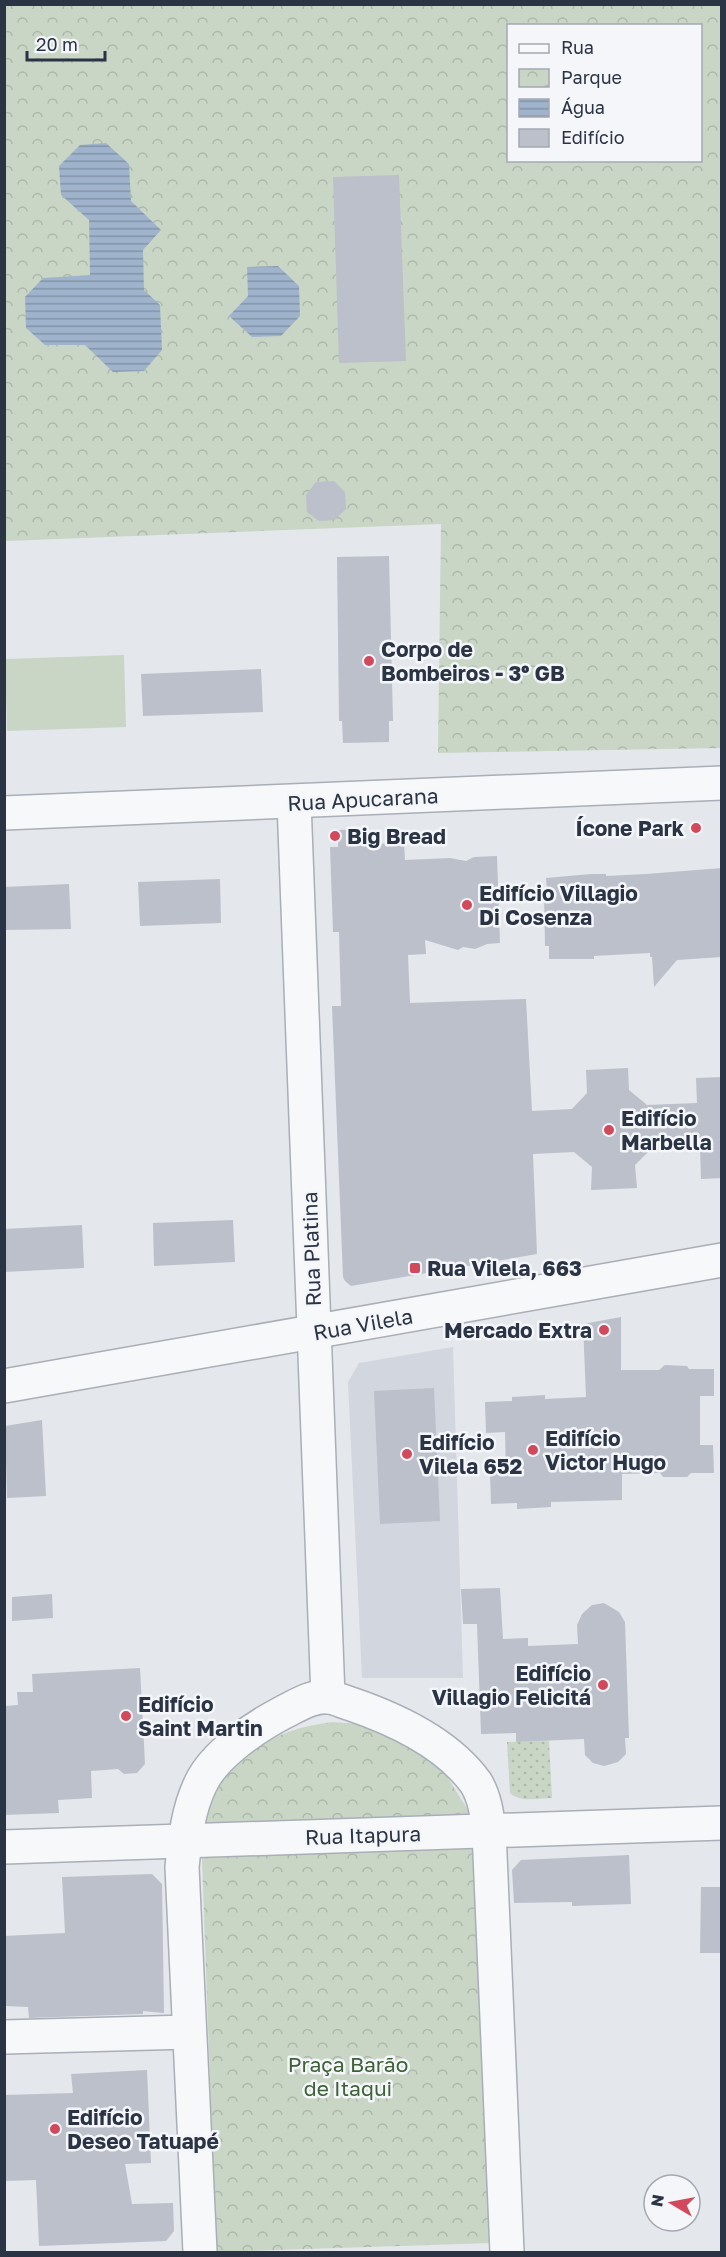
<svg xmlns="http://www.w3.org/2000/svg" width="726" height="2257" font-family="'Golos Text',sans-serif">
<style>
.built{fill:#d2d6de}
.grass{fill:#c9d6c5}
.park{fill:url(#park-crowns);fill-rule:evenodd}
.garden{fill:url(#garden-dots)}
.water{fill:url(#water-rules)}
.building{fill:#bbc0ca}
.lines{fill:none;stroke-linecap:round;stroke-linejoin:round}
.minor-casing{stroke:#a9aeb7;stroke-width:36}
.minor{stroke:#f7f8fa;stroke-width:33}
.poi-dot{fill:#d1495b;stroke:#f4f6f9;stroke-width:2}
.labels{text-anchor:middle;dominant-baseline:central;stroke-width:5;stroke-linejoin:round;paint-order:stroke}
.poi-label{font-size:21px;font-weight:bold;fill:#2b3445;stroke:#f4f6f9;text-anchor:start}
.street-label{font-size:21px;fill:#2b3445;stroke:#f4f6f9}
.park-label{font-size:21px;fill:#3f6138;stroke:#f4f6f9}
</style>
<defs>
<pattern id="park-crowns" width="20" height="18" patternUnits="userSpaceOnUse" patternTransform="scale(1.5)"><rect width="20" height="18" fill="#c9d6c5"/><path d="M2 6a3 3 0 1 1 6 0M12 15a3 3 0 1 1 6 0" fill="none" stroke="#adb8ab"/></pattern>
<pattern id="garden-dots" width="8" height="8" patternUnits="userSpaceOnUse" patternTransform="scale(1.5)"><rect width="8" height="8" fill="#c9d6c5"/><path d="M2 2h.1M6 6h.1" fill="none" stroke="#adb8ab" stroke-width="1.8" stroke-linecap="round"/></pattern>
<pattern id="water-rules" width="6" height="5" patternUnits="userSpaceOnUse" patternTransform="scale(1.5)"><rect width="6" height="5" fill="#9fb4cc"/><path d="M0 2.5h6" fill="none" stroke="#8293a7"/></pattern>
</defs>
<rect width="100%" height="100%" fill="#e4e7ec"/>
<path class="built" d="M453,1347L463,1678H362L348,1382L359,1363Z"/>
<path class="grass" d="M124,655L126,727L7,731L5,659Z"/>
<g class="park">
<path d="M4,5H721V748L438,753L441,524L6,541ZM508,26H700V160H508Z"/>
<path d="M332,1722L359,1724L384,1731L430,1758L448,1778L471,1815L201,1826C219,1761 268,1730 332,1722Z"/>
<path d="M477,1847L491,2243L216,2252L202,1858Z"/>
</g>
<path class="garden" d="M549,1741L552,1798C538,1798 521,1803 510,1793L507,1742Z"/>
<g class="water">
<path d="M106,143L129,164L131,201L161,230L143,250L144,290L160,305L162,350L144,371L113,372L85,345H45L26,328L25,297L43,278L90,275L89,220L61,195L59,166L80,145Z"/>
<path d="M278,266L299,286L300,316L281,336L252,337L229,316L248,296L247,267Z"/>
</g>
<g class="building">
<path d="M399,175L406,361L339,363L333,177Z"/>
<path d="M334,481L345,492L346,509L334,520L319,521L307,512L306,495L316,482Z"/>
<path d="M389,556L393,721H389V742L343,743L342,721H339L337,557Z"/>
<path d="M261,669L263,712L143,716L141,674Z"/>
<path d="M365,829L366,844L404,843L405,860L450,858L466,861L474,857L497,856L500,943L487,944L475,949L463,947L458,950L425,940L426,954L408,955L410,1003L526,999L532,1111L572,1109L587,1093L586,1070L628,1068L629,1090L647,1105L697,1103L696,1078L722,1077V1178L701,1179L700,1147L650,1150L635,1165L637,1188L591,1190L592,1167L574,1152L533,1154L537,1254L351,1286L345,1281L343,1277L332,1006H341L339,932H333L330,847H338V830Z"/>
<path d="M722,868V957L677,960L654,987L652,957H650V953L594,956V959H549V946H545L544,891H547L546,878L591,874H606V876L646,874Z"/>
<path d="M220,879L221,923L140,926L138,882Z"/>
<path d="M69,884L71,929L4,930V887Z"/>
<path d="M233,1220L235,1262L154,1266L153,1223Z"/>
<path d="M82,1225L84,1268L4,1272V1229Z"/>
<path d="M621,1317V1370H659L665,1365L687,1366L689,1369H714V1396H700V1445H713L714,1473H691L687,1477H663L660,1473L622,1474V1500L551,1502V1507L517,1509V1503L491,1504L490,1473L506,1472L505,1432L486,1433L485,1402L512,1401V1397L545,1395V1399L586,1397L583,1324Z"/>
<path d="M434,1388L440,1521L380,1524L374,1391Z"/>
<path d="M42,1420L46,1496L7,1498L5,1426Z"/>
<path d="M500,1588L503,1639L528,1638V1646L578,1644L577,1625L582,1614L592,1605L604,1603L619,1612L625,1622L629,1738H625L626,1754L618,1762L604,1766L593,1763L585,1755L584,1739L516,1742V1733L481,1734L477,1624H463L461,1589Z"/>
<path d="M52,1594L53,1618L12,1621V1597Z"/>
<path d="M140,1668L145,1764L137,1773L124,1774L118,1769L91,1771L92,1798L58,1800L59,1813L4,1815V1706L18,1705L17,1692H33L32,1674Z"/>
<path d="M629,1855L631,1904L572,1906V1902L514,1903L512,1870L521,1860Z"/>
<path d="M152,1874L162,1884L164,2013L143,2011V2014L29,2018L28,2007L4,2006V1936L65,1933L62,1877Z"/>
<path d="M701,1887H722V1953H700Z"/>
<path d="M147,2070L151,2163L125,2164L132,2204L173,2203L174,2231L166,2241L39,2246L36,2180L4,2181V2095L73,2093L71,2074Z"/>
</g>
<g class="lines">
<g class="minor-casing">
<g id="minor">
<path d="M294,802L328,1697"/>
<path d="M4,813L722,783"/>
<path d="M4,1386L722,1260"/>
<path d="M4,1847L722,1823"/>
<path d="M4,2037L189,2032"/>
<path d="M200,2252L182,1867C185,1839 188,1809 201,1783C215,1754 254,1728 282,1713C296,1706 313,1695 329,1697C336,1698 344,1702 351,1704C395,1719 448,1744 476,1783C485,1798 487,1815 489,1831L507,2252"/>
</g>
</g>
<use href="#minor" class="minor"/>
</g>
<g class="poi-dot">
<circle cx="369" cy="661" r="6"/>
<circle cx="696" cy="828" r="6"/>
<circle cx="335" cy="836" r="6"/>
<circle cx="467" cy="905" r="6"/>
<circle cx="609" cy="1130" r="6"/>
<rect x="409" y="1262" width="12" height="12" rx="3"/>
<circle cx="604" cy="1330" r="6"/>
<circle cx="533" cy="1450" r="6"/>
<circle cx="407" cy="1454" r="6"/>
<circle cx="603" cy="1685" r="6"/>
<circle cx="126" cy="1716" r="6"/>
<circle cx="55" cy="2129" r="6"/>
</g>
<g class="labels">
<g class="poi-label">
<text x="381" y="649">Corpo de<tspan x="381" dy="24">Bombeiros - 3º GB</tspan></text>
<text x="684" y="828" text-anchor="end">Ícone Park</text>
<text x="347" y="836">Big Bread</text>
<text x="479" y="893">Edifício Villagio<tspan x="479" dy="24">Di Cosenza</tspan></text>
<text x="621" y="1118">Edifício<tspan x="621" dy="24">Marbella</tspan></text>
<text x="427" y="1268">Rua Vilela, 663</text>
<text x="592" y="1330" text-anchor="end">Mercado Extra</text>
<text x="545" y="1438">Edifício<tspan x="545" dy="24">Victor Hugo</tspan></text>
<text x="419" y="1442">Edifício<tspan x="419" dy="24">Vilela 652</tspan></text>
<text x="591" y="1673" text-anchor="end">Edifício<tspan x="591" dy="24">Villagio Felicitá</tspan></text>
<text x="138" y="1704">Edifício<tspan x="138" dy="24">Saint Martin</tspan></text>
<text x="67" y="2117">Edifício<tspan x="67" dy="24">Deseo Tatuapé</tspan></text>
</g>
<g class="street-label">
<text transform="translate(363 799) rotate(-3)">Rua Apucarana</text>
<text transform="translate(311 1249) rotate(-92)">Rua Platina</text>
<text transform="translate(363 1324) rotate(-10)">Rua Vilela</text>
<text transform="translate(363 1835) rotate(-2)">Rua Itapura</text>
</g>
<g class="park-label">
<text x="348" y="2064">Praça Barão<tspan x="348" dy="24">de Itaqui</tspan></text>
</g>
</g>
<rect width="726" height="2257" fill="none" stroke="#2b3445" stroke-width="12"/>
<rect x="507" y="24" width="195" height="138" fill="#f4f6f9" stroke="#a4a8b1" stroke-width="1.5"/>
<rect x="519" y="44" width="30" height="9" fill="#f7f8fa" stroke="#a4a8b1" stroke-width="1.5"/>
<text x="561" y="54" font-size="18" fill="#2b3445">Rua</text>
<rect x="519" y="69" width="30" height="18" fill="url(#park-crowns)" stroke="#a4a8b1" stroke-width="1.5"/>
<text x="561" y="84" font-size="18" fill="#2b3445">Parque</text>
<rect x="519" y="99" width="30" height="18" fill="url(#water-rules)" stroke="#a4a8b1" stroke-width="1.5"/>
<text x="561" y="114" font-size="18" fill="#2b3445">Água</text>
<rect x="519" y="129" width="30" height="18" fill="#bbc0ca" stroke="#a4a8b1" stroke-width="1.5"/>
<text x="561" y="144" font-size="18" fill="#2b3445">Edifício</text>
<g transform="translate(672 2203) rotate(280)"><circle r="28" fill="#f4f6f9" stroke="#a4a8b1" stroke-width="1.5"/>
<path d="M0-4.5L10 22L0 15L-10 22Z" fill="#d1495b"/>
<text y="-9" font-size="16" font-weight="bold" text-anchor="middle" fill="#2b3445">N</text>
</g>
<path d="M27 51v9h78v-9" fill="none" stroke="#2b3445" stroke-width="3"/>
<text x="36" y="51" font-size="18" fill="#2b3445" stroke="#f4f6f9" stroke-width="4.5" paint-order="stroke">20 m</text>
</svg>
